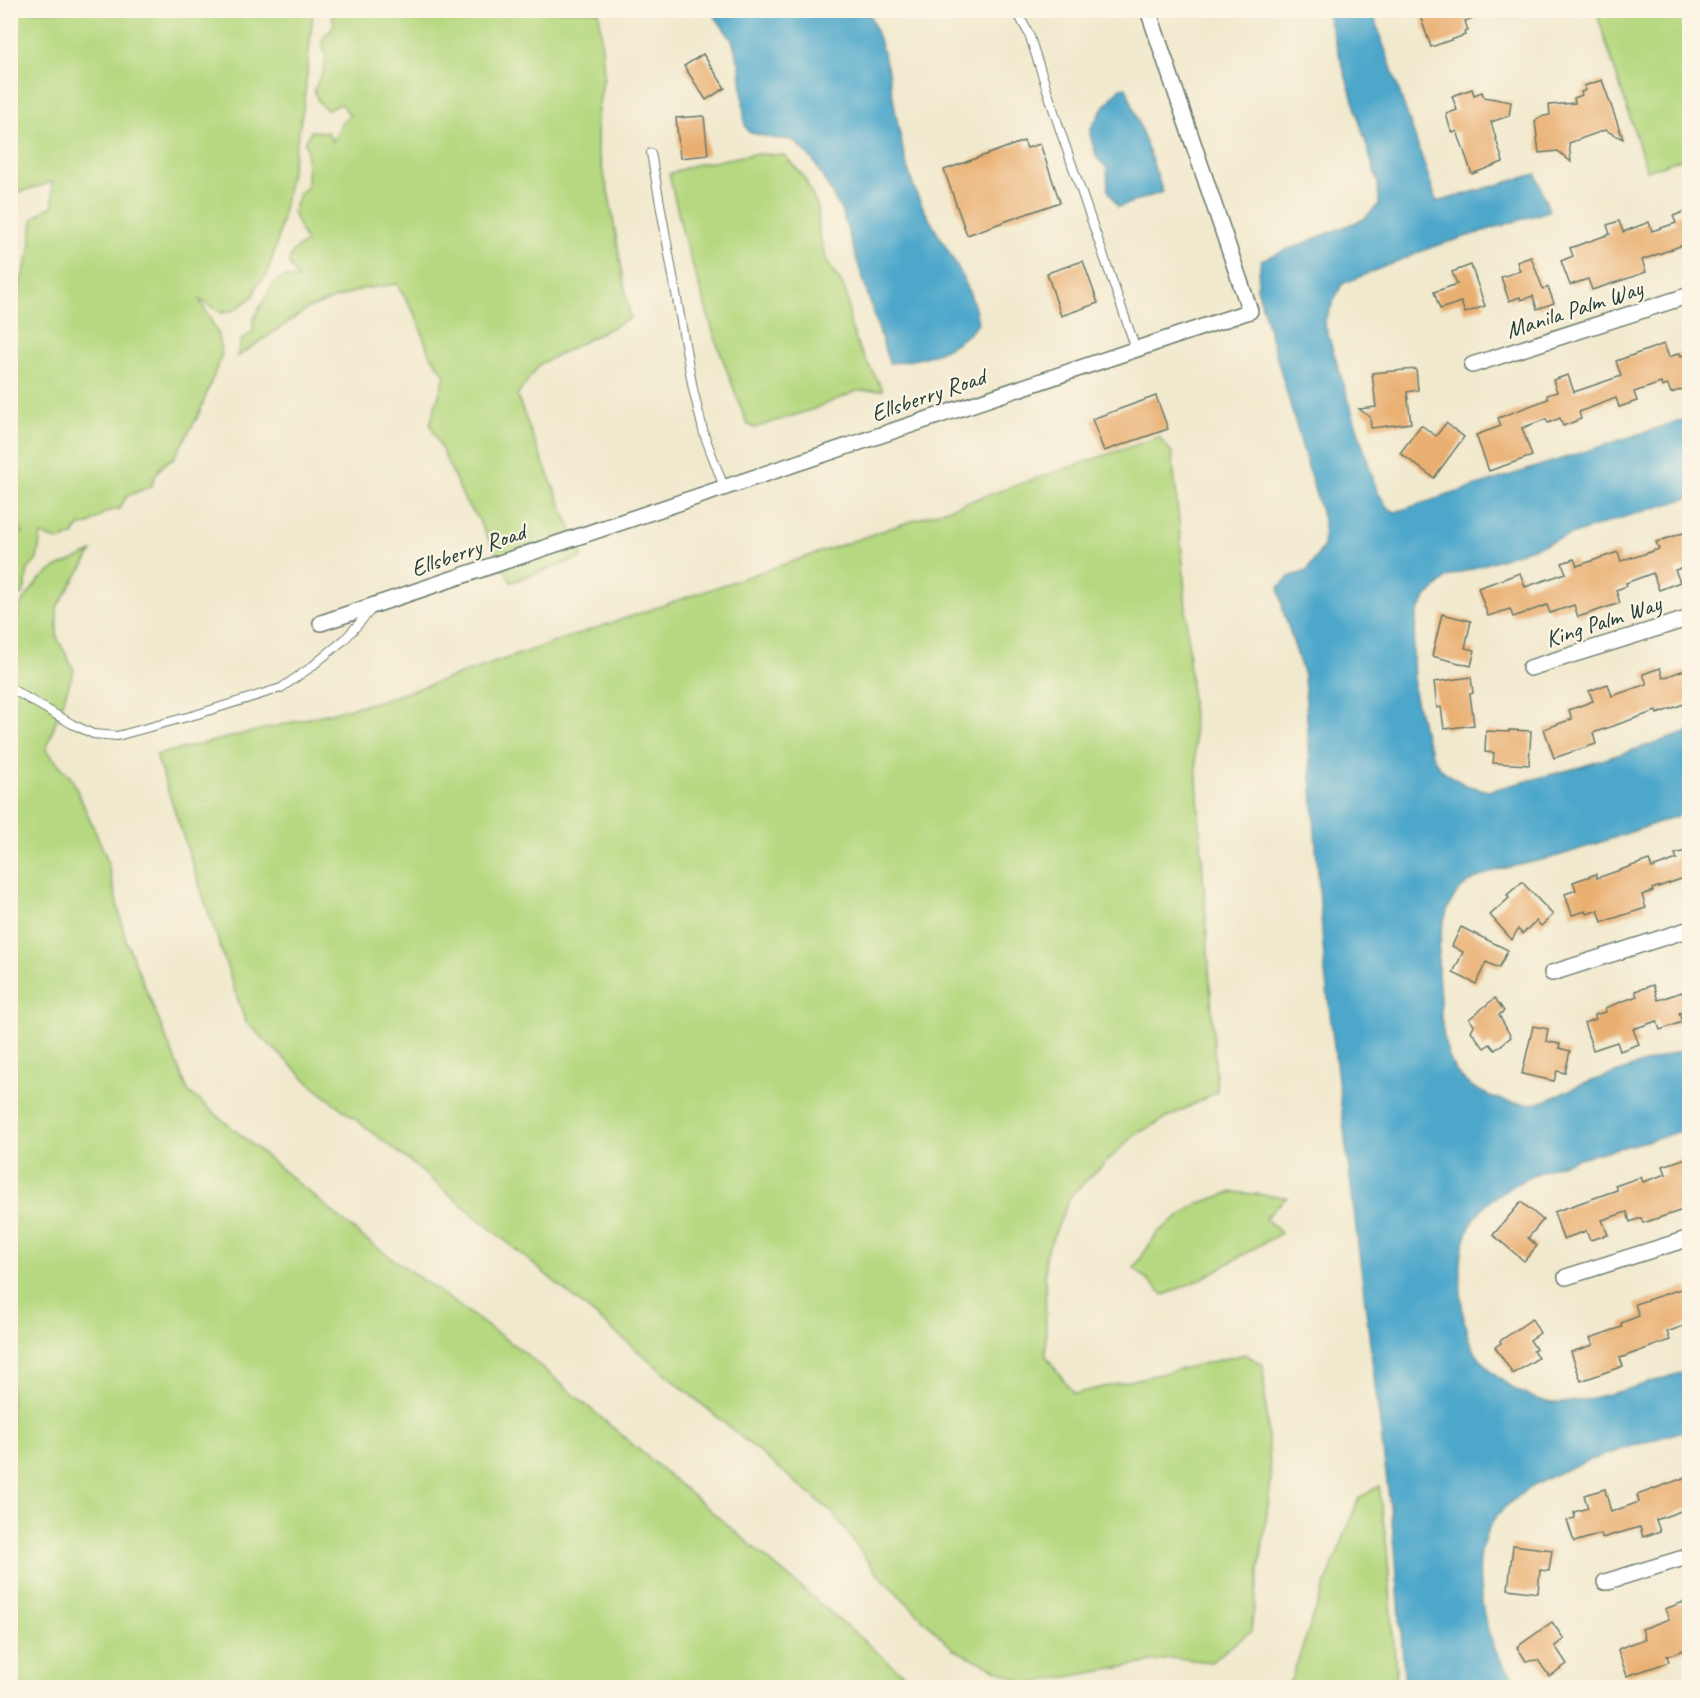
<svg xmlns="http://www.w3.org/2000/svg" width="1700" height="1698" font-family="Caveat,sans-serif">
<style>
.green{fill:#b6d880;stroke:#6a8a5a;stroke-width:1.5}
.water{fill:#4ea7cb;stroke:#367280;stroke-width:1.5}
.building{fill:#e9af71}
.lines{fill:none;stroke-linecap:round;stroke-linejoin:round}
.service-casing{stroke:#68796a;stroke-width:10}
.minor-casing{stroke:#68796a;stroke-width:18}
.service{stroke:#fff;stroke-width:8}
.minor{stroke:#fff;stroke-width:15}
.labels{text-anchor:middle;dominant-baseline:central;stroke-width:4.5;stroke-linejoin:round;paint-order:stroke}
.street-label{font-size:24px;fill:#1f3d34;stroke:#fcf5e5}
</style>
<rect width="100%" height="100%" fill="#fcf5e5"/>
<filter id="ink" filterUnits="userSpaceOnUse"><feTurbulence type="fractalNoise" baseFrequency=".0167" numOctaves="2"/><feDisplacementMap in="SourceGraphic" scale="12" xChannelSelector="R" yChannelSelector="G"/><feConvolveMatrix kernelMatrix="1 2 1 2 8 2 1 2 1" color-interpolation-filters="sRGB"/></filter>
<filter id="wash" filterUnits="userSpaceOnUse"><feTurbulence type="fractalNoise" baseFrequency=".008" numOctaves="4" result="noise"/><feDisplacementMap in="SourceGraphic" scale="24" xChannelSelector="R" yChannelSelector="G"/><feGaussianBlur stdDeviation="1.35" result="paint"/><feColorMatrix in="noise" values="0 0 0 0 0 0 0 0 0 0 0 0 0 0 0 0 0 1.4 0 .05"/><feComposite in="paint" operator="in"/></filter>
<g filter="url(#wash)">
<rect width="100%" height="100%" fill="#f1e9cd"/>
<g class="green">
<path d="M420,10L423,12L425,10L599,11L604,75L597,115V148L609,195L630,318L540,364L517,395L537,448L583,557L511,582L476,515L467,505L430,424L445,375L429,353L416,316L397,284L362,289L309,308L237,357L241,340L252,333L254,318L274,283L284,277L299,279L289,264C291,252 294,248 306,243L293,212L300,192L307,188V149L305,142L311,131L327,132L333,142L342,122L350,116L341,104L327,110L318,101L314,90L324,70L326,57L322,43L324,36L331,30L334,23L331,11Z"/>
<path d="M10,11H313L304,104L278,239L267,275L257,285L254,296L234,310L222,313L200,300L217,332L222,354L198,416L174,458C162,464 154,473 152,486L127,496L119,509L106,512L89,524L78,527L73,535L64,539L58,540L41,535L37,560L28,569L26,584L23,594L11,598V533H23L16,520L11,518V314L30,251L33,219L48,208L53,207L52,182L11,195Z"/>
<path d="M1596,11H1689V156L1647,171Z"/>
<path d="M754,154L784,155L804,177L818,208L819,234L827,262L844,287L848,301L850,324L859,348L883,390L857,391L811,410L754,428L747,424L716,341L683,234L669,174L694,165Z"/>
<path d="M1159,437L1172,453L1183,563L1217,1092L1136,1134L1071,1195L1045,1256L1046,1356L1074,1394L1245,1354L1263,1365L1271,1482L1251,1631L1211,1662L1175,1658L1027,1684L953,1649L875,1571L834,1514L408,1160L316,1089L245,1021L156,755L384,700Z"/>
<path d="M92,552L57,607V637L74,670L46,750L72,779L106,856L126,941L188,1091L365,1239L525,1353L918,1687H11L10,624L18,614L22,602L40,579L57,567Z"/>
<path d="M1233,1192L1287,1197L1265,1218L1281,1233L1201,1279L1164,1295L1134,1268L1158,1232L1197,1204Z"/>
<path d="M1379,1486L1387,1549L1397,1687H1281L1291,1680L1314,1614L1359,1498Z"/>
</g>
<g class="water">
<path d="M711,11H869C876,32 885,53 889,76C896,110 900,146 911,179C927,229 971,271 978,324C956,350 922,361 889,363L842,212L813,160L793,140L771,138L749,132L745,126L740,66L732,40Z"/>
<path d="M1326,11H1372L1437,202L1536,174L1549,211L1432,247L1342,284L1324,322L1377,491L1387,507L1395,512L1689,418V498L1621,518L1447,577L1426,598L1417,613L1413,650L1414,692L1422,726L1432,754L1440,769L1465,785L1488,791L1580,767L1689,732V812C1647,826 1604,842 1561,855C1531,864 1486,867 1462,888C1440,907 1436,959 1439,986C1441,1010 1441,1039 1451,1062C1461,1088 1501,1104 1527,1104C1544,1104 1562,1093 1578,1086C1615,1073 1652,1060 1689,1048V1128C1677,1132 1664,1137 1651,1140C1602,1153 1553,1160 1510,1188C1502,1193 1494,1197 1487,1203C1476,1214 1467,1230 1463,1246C1458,1273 1460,1329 1475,1352C1492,1378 1519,1395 1548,1402C1573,1408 1662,1379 1689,1370V1429C1633,1447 1524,1471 1491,1524C1479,1544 1478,1572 1481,1595C1485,1632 1496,1662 1523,1687H1405L1395,1548L1325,973L1304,676L1283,610L1279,587L1289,577L1307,571L1323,547L1324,523L1257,288L1261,260L1364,219L1379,204L1378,183Z"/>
<path d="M1126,87L1163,192L1118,207L1108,190L1107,168L1097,158L1090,135L1092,126L1104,107L1120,88Z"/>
</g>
<g id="blocks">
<g class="building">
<path d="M1418,10H1488L1489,13L1465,21L1468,31L1464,32L1465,35L1431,47Z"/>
<path d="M703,54L725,88L706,100L684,66Z"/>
<path d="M1602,80L1623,139L1605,130L1569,143L1571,162L1558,151L1539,153L1535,121L1540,117L1550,115L1549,105L1575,103L1574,98L1582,95L1581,92L1586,90L1584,86Z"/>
<path d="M1472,89L1474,95L1482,92L1484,97L1511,102L1509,116L1491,122L1503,162L1472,174L1457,131L1453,133L1450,128L1446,114L1457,110L1452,96Z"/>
<path d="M704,116L708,155L680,158L676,118Z"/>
<path d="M1024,141L1027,148L1040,144L1060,202L967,235L944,170Z"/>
<path d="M1689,210V256H1687L1683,245L1642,260L1646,272L1626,279L1592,290L1588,279L1570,285L1561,261L1573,256L1570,248L1610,234L1607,225L1619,221L1623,232L1649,222L1652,231L1676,223L1673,216Z"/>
<path d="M1531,257L1543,289L1548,287L1554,303L1537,309L1533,296L1521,300L1520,297L1509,301L1501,277L1520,271L1517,262Z"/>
<path d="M1083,261L1098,303L1061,316L1047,273Z"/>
<path d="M1471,265L1485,306L1465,313L1461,302L1440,309L1434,292L1457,284L1452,272Z"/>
<path d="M1664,344L1669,357L1680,353L1681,356L1689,353V387L1671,393L1668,385L1662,387L1661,383L1634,392L1637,401L1619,407L1616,398L1579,412L1581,419L1563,426L1560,418L1548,423L1546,419L1522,428L1532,456L1489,471L1476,435L1501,426L1498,418L1548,399L1547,395L1557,392L1553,380L1568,375L1574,392L1621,376L1616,361Z"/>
<path d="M1416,369L1418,390L1407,392L1411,423L1371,428L1370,417L1359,409L1376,407L1372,373Z"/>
<path d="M1156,396L1168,429L1104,451L1092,419Z"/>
<path d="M1446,423L1464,437L1434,478L1400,453L1421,425L1436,436Z"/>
<path d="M1683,533L1689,552V566L1675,570L1680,582L1659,590L1653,573L1626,583L1627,586L1616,590L1620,603L1578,617L1574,605L1550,613L1547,605L1513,617L1510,609L1488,616L1478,588L1520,573L1525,587L1566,573L1562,563L1574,559L1577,566L1618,552L1621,561L1632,557V558L1659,549L1656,542Z"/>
<path d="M1442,614L1471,621L1465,648L1475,650L1471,666L1432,656Z"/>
<path d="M1660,668L1663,678L1689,668V702L1657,714L1656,711L1593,733L1596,744L1554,758L1544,729L1572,719L1569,710L1593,701L1589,691L1608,684L1612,696L1647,684L1643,674Z"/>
<path d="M1471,677L1473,693L1470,694L1474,725L1444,729L1441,707L1437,708L1434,682Z"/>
<path d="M1509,730L1531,731L1529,765L1493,763L1494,753L1485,752L1486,731L1509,732Z"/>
<path d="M1689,850V889H1688L1684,878L1652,889L1653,891L1642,895L1646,908L1602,922L1598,910L1587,914L1586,911L1572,915L1565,894L1576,890L1573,882L1596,874L1597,878L1649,860L1652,868L1677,859L1675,854Z"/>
<path d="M1522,882L1553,915L1541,926L1536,921L1522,934L1518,929L1512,940L1490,915L1509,898L1507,895Z"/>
<path d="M1461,927L1508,950L1499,968L1486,962L1476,984L1453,973L1463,952L1452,946Z"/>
<path d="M1653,985L1658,1000L1682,992L1689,1010L1679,1013L1682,1022L1660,1030L1657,1021L1633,1029L1639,1044L1620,1051L1617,1042L1593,1050L1584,1023L1596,1019L1594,1015L1606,1012L1605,1008L1637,996L1635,991Z"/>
<path d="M1495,998L1504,1011L1499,1015L1511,1037L1495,1050L1490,1044L1484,1048L1471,1031L1474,1025L1469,1019Z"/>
<path d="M1533,1026L1548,1029L1546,1041L1560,1044L1559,1048L1570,1051L1565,1073L1557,1071L1554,1081L1522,1074Z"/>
<path d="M1689,1157V1194L1684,1196L1689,1208L1643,1223L1641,1218L1630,1222L1627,1212L1602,1220L1608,1235L1590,1240L1586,1231L1563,1239L1554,1212L1617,1190L1615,1186L1641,1177L1643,1182L1666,1174L1663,1166Z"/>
<path d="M1521,1202L1543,1220L1528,1238L1537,1246L1524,1261L1493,1235Z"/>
<path d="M1687,1287L1689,1294V1324L1667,1332L1670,1340L1620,1358L1623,1366L1581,1381L1571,1352L1593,1345L1590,1338L1622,1327L1621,1323L1639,1316L1635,1304Z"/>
<path d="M1532,1319L1540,1333L1530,1340L1536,1349L1533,1351L1538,1358L1513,1374L1495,1347L1501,1343L1500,1341Z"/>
<path d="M1689,1476V1508L1656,1520L1660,1531L1643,1537L1640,1527L1602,1538L1601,1534L1574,1542L1567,1520L1575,1518L1574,1512L1588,1508L1584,1495L1605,1489L1611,1512L1639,1502L1637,1495Z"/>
<path d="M1513,1545L1552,1550L1549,1571L1540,1570L1538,1593L1508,1589Z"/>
<path d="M1689,1600V1648L1667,1656L1669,1662L1627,1676L1618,1650L1620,1648L1645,1639L1642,1629L1669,1619L1665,1609Z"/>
<path d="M1552,1622L1564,1639L1555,1646L1567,1664L1549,1676L1538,1660L1526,1661L1517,1647Z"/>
</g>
</g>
</g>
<g filter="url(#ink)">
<use href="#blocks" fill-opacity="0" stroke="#68796a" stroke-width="1.5"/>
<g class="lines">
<g class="service-casing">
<g id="service">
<path d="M1016,10L1029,34L1060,130L1136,349"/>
<path d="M651,153L693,389L704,434L724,487"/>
<path d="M10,688L72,724L93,734L117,736L198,714L281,688L310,668L345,639L371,610"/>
</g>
</g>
<g class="minor-casing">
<g id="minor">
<path d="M1472,365L1690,295"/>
<path d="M321,623L1250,311L1148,10"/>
<path d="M1530,668L1690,618"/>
<path d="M1552,973L1690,929"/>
<path d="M1566,1277L1690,1238"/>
<path d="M1605,1582L1690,1556"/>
</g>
</g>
<use href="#service" class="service"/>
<use href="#minor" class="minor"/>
</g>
</g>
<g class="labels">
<g class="street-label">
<text transform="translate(1574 309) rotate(-18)">Manila Palm Way</text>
<text transform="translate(928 395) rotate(-19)">Ellsberry Road</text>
<text transform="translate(468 550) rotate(-19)">Ellsberry Road</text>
<text transform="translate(1603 621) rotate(-18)">King Palm Way</text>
</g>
</g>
<rect width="1700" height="1698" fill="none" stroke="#fcf5e5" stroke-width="36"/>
</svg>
